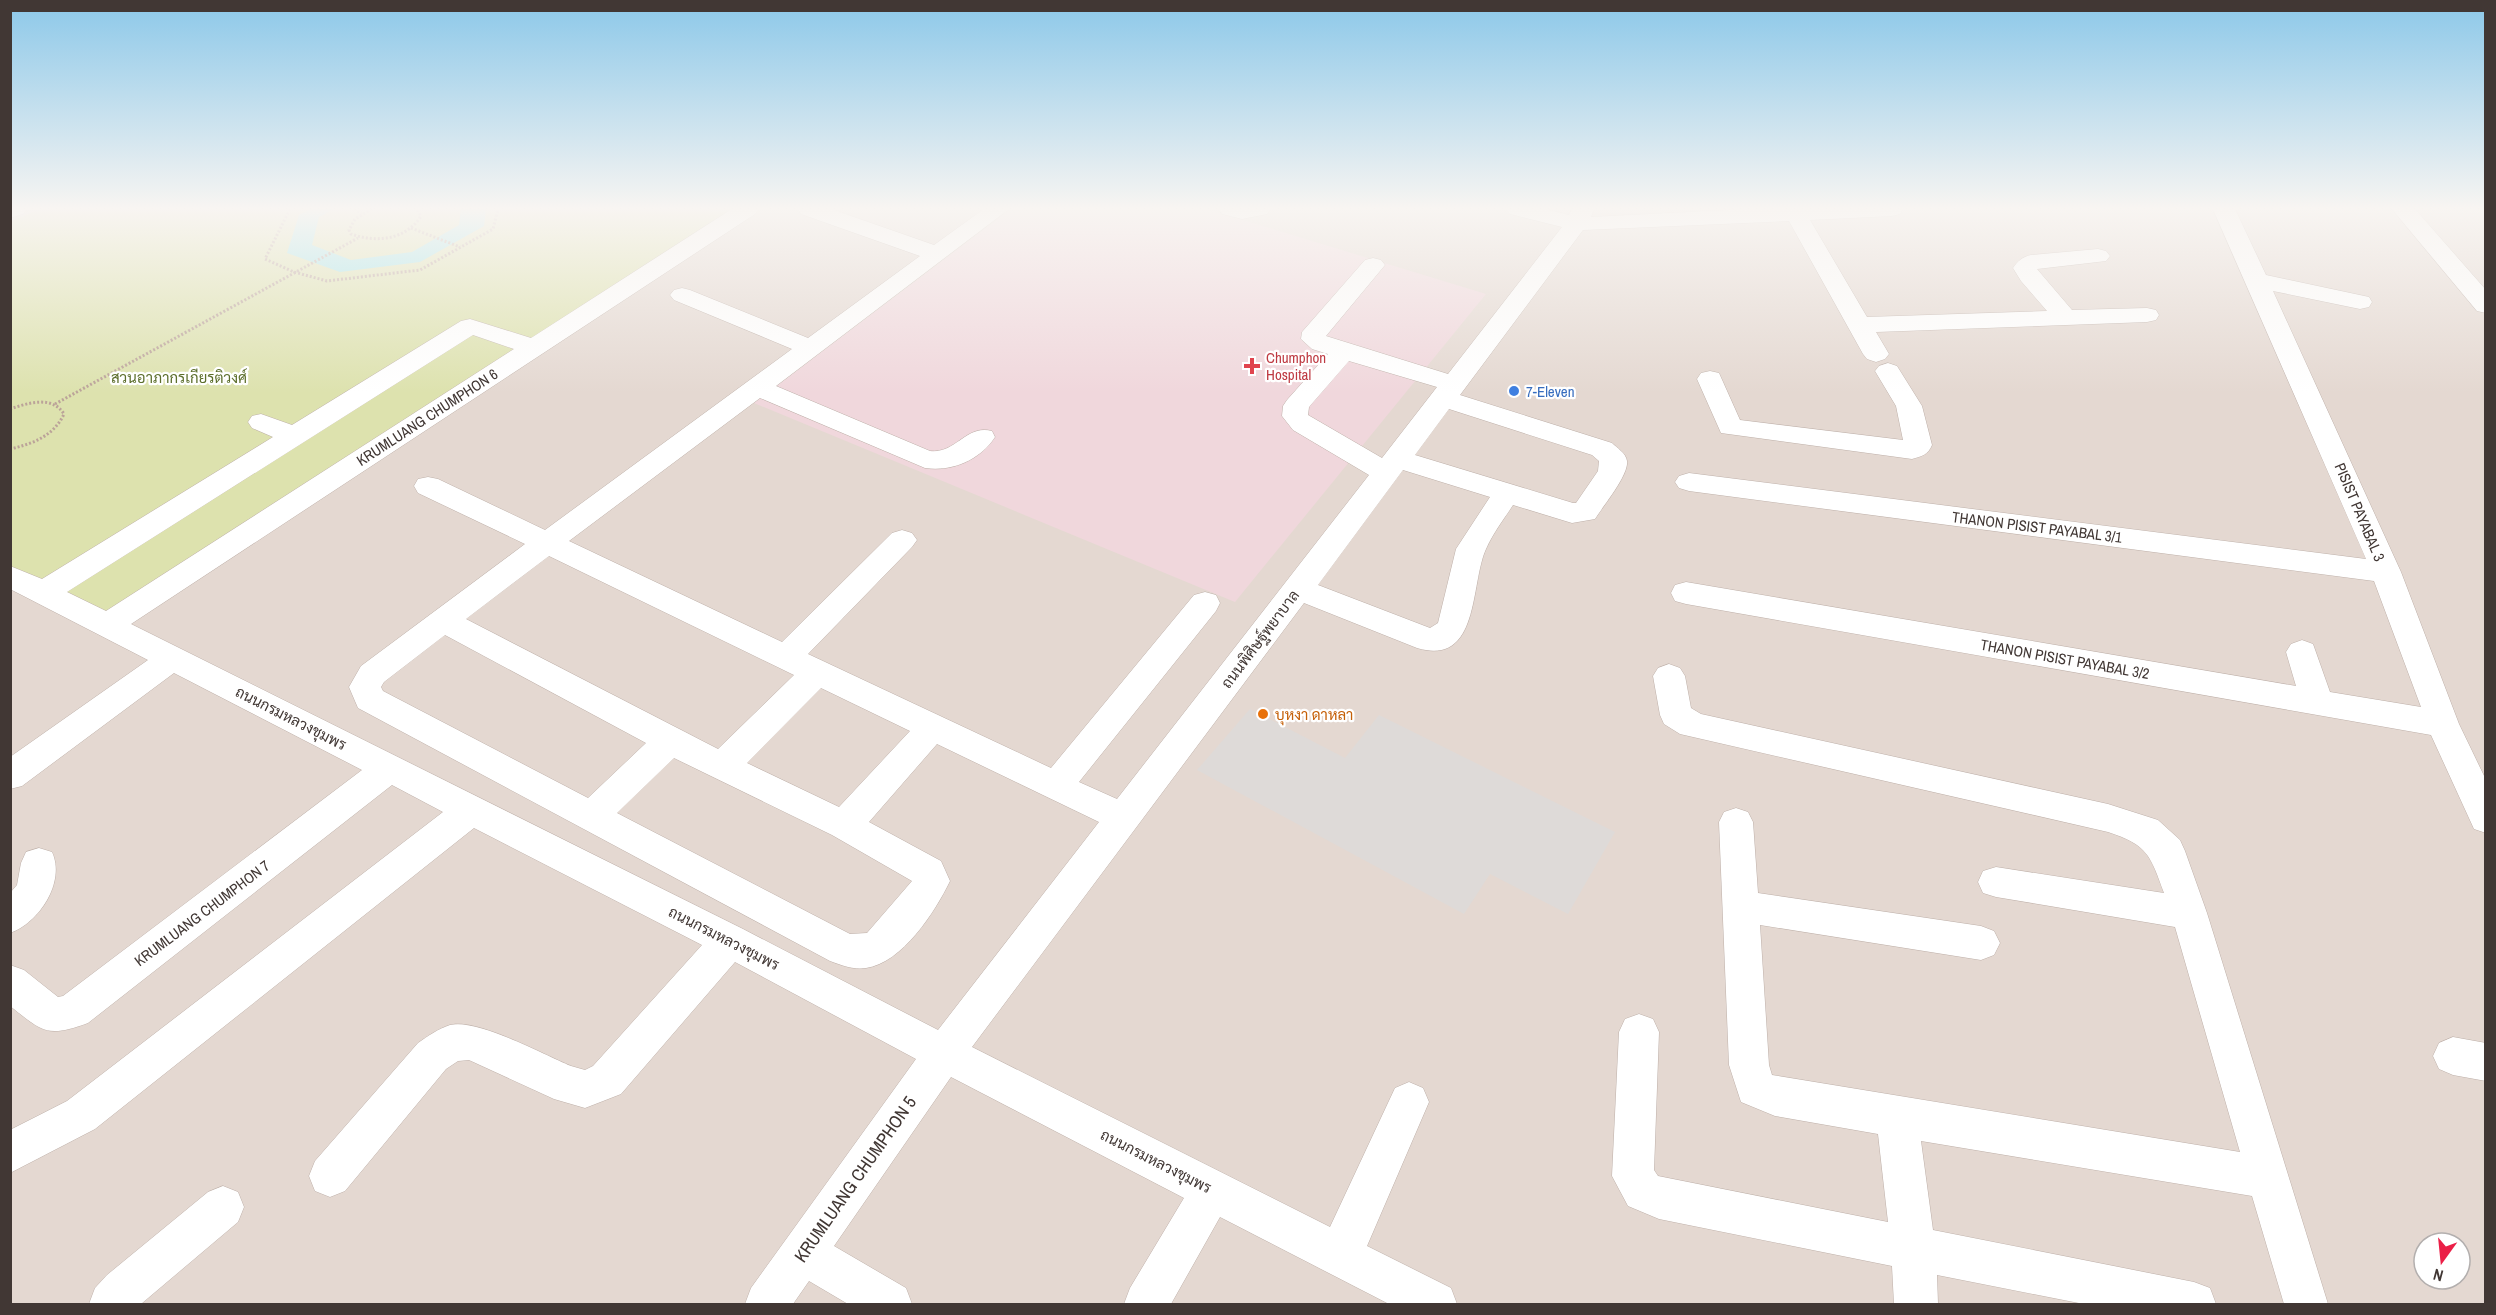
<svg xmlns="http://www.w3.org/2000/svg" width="2496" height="1315" font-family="'Archivo Narrow',Sarabun,sans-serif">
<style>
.residential{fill:#e4d8d1;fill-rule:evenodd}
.medical{fill:#f0d7dc}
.green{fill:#dde2ae}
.parking{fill:#dedad8}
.water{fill:#a2e6ea}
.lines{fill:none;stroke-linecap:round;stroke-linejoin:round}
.minor-casing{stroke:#beb0a9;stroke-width:1}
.path{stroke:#bba399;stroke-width:3;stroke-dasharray:2 2;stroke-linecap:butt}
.minor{fill:#fff;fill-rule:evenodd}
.health-dot{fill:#e0444e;stroke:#fff;stroke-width:2}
.shop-dot{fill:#3f7fe0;stroke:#fff;stroke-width:2}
.food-dot{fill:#e8710a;stroke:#fff;stroke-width:2}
.labels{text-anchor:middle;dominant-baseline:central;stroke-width:4.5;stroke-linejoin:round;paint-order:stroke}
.health-label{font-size:15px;fill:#be3a42;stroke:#fff;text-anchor:start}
.park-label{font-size:15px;fill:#5c6e2c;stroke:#fff}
.shop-label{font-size:15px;fill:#366cbe;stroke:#fff;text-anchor:start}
.street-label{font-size:15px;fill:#413734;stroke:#fff}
.food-label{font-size:15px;fill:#c56008;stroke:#fff;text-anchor:start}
.near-street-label{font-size:18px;fill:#413734;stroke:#fff}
</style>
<rect width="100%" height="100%" fill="#f0e8e3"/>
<path class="residential" d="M10,209H2485V1304H11ZM2424,1243H2460V1279H2424Z"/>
<path class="medical" d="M1011,209H1207L1486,294L1235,602L754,403Z"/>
<path class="green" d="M40,209H746L107,625L11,576L10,222Z"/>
<path class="parking" d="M1250,709L1345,758L1379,715L1615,832L1568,914L1490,874L1464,914L1197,770Z"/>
<path class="water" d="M310,209H334L319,217L312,245L351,260L412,252L459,225L461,209H486L484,226L420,262L340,272L287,253L299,215Z"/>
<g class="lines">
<g class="minor-casing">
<g id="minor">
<path d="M10,209H26L23,214L10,218Z"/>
<path d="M732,209H758L755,214L131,624L743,929L938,1030L1099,822L937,744L869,822L941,861L950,881C935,912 902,963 866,968C853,970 841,965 830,961L358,708L349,687L361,666L525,544L418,493L414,486L418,479L428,477L438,479L545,530L792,349L674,300L670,295L674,290L682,288L690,290L808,338L920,256L801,214L798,209H831L934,245L984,209H1009L776,386L930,451C956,454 966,424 992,431L995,437C980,460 952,472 925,468L760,398L569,541L782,642L892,533L902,530L912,533L917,540L912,547L808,654L1051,768L1194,595L1205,592L1216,595L1220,603L1216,611L1079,782L1117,799L1369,475L1293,430L1282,416L1283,406L1287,400L1328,354L1312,349L1301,339L1302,332L1365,260L1373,258L1381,260L1385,265L1326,336L1448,374L1562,227L1510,214L1507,209H1545L1569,215L1572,209H1594L1591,217L1749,209H1903L1900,214L1892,216L1810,220L1867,317L2047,311L2021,281L2013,268C2018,261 2022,257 2031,255L2098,249L2106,251L2110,256L2106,261L2037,269L2072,310L2147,308L2156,310L2159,315L2156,320L2147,322L1876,332L1889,354L1885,359L1876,362L1867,359L1863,354L1789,221L1583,230L1460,395L1612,443C1617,448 1626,453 1627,461C1629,475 1603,506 1595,519L1572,523L1513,505C1504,519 1493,533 1486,549C1470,584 1480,667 1417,648L1304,603L972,1047L1330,1227L1395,1088L1409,1082L1423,1088L1429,1102L1367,1246L1451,1288L1457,1304H1389L1220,1217L1171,1304H1124L1130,1288L1184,1198L951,1077L834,1246L906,1288L912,1304H848L809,1281L793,1304H745L751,1288L916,1059L735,962L621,1094L585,1108L554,1099L469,1060L458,1061L446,1069L345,1191L330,1197L315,1191L309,1176L315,1161L418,1043C428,1036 438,1029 450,1025C477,1018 544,1055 571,1066L585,1070L593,1066L702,945L474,828L95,1129L10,1173V1130L67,1101L443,812L392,785L88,1023C47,1038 43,1032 10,1006V965L24,970L58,997L63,996L362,770L174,673L22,786L10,789V757L148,660L10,589V566L42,579L273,437L252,428L248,422L252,416L261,414L292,425L461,321L470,319L531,338ZM473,335L514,349L106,611L67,592ZM1349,361L1437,387L1382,458L1308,415L1309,407ZM1449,409L1592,455L1599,461L1598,471L1576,503H1573L1415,455ZM1403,470L1490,497L1456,549L1438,623L1430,628L1318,585ZM549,556L794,675L718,749L466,619ZM445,635L646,743L588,798L383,691L381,687L384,682ZM821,688L910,731L839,807L747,763ZM674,758L832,835L912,881L867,933L850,934L617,813Z"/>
<path d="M1219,209H1270L1267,214L1242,219L1222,214Z"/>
<path d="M2213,209H2235L2266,275L2369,297L2372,302L2369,307L2360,309L2273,291L2401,572L2459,724L2486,780V833L2474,829L2431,735L1686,604L1675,601L1671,593L1675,585L1686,582L2296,686L2286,652L2291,644L2302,640L2313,644L2330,692L2421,707L2374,581L1689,491L1679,488L1675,482L1679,476L1689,473L2366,559Z"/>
<path d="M2392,209H2415L2486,290V313L2477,311Z"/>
<path d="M1888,363L1897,366L1922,406L1932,445C1928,455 1922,456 1912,459L1721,433L1697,379L1701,373L1710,371L1719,373L1740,420L1903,440L1896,406L1875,371L1879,366Z"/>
<path d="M1669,664L1680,668L1685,676L1691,708L1701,714L2108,804L2158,820L2180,840L2185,851L2207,913L2328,1304H2284L2252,1196L1921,1141L1933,1230L2194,1282L2210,1288L2216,1304H2084L1937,1275L1938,1304H1894L1892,1266L1659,1219L1628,1206L1612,1176L1619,1032L1625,1019L1639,1014L1653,1019L1659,1032L1654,1170L1658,1176L1888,1222L1878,1134L1775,1116L1741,1102L1729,1065L1719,822L1724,812L1736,808L1748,812L1753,822L1758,893L1981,926L1994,931L2000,943L1994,955L1981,960L1760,925L1769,1065L1772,1075L2240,1152L2175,927L1996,897L1983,893L1978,882L1983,871L1996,867L2164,893C2150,855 2148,845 2108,832L1680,734L1664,724L1660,715L1653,676L1658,668Z"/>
<path d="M39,848L52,852C66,882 39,923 10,933V893L17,885L21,863L26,852Z"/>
<path d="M2453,1037L2486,1043V1081L2453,1075L2439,1069L2433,1056L2439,1043Z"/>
<path d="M223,1186L238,1192L244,1207L238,1222L141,1304H89L95,1288L107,1275L208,1192Z"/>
</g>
</g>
<g class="path">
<path d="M290,209L265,259L294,272L327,281L420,270L493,229L498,209"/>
<path d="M354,209L362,213"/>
<path d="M372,209L355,219L349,230L351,234C376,243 406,240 421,216L417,209"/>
<path d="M411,228L460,247"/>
<path d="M55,404L358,238"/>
<path d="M10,409C28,403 52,395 64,414C54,436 32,444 10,449"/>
</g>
<use href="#minor" class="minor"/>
</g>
<linearGradient id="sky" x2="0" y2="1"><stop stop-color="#8cc8e9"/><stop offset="0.53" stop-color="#f8f5f2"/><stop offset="1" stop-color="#f8f5f2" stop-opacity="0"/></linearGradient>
<rect width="2496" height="393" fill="url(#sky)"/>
<path class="health-dot" d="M1249 357h6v6h6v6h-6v6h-6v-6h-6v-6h6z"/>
<circle class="shop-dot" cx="1514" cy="391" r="6"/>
<circle class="food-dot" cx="1263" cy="714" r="6"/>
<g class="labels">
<g class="health-label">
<text x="1266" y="357">Chumphon<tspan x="1266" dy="17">Hospital</tspan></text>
</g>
<g class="park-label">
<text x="179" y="377">สวนอาภากรเกียรติวงศ์</text>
</g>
<g class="shop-label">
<text x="1526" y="391">7-Eleven</text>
</g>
<g class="street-label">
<text transform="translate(427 417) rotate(-33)">KRUMLUANG CHUMPHON 6</text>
<text transform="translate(2360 512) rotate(67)">PISIST PAYABAL 3</text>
<text transform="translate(2037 527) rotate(7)">THANON PISIST PAYABAL 3/1</text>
<text transform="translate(1260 639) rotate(-53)">ถนนพิศิษฐ์พยาบาล</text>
<text transform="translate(2065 659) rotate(10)">THANON PISIST PAYABAL 3/2</text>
<text transform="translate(291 718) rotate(27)">ถนนกรมหลวงชุมพร</text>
<text transform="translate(202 913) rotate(-37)">KRUMLUANG CHUMPHON 7</text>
<text transform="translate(724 938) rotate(27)">ถนนกรมหลวงชุมพร</text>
<text transform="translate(1156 1161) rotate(27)">ถนนกรมหลวงชุมพร</text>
</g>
<g class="food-label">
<text x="1275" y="714">บุหงา ดาหลา</text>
</g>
<g class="near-street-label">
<text transform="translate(855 1179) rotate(-55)">KRUMLUANG CHUMPHON 5</text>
</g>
</g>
<rect width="2496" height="1315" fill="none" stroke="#413734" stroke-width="24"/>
<g transform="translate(2442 1261) rotate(195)"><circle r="28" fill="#ffffff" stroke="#b3afae" stroke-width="1.5"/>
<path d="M0-4.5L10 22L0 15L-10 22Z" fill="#eb1f47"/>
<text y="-9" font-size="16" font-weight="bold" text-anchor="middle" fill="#413734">N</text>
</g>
</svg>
